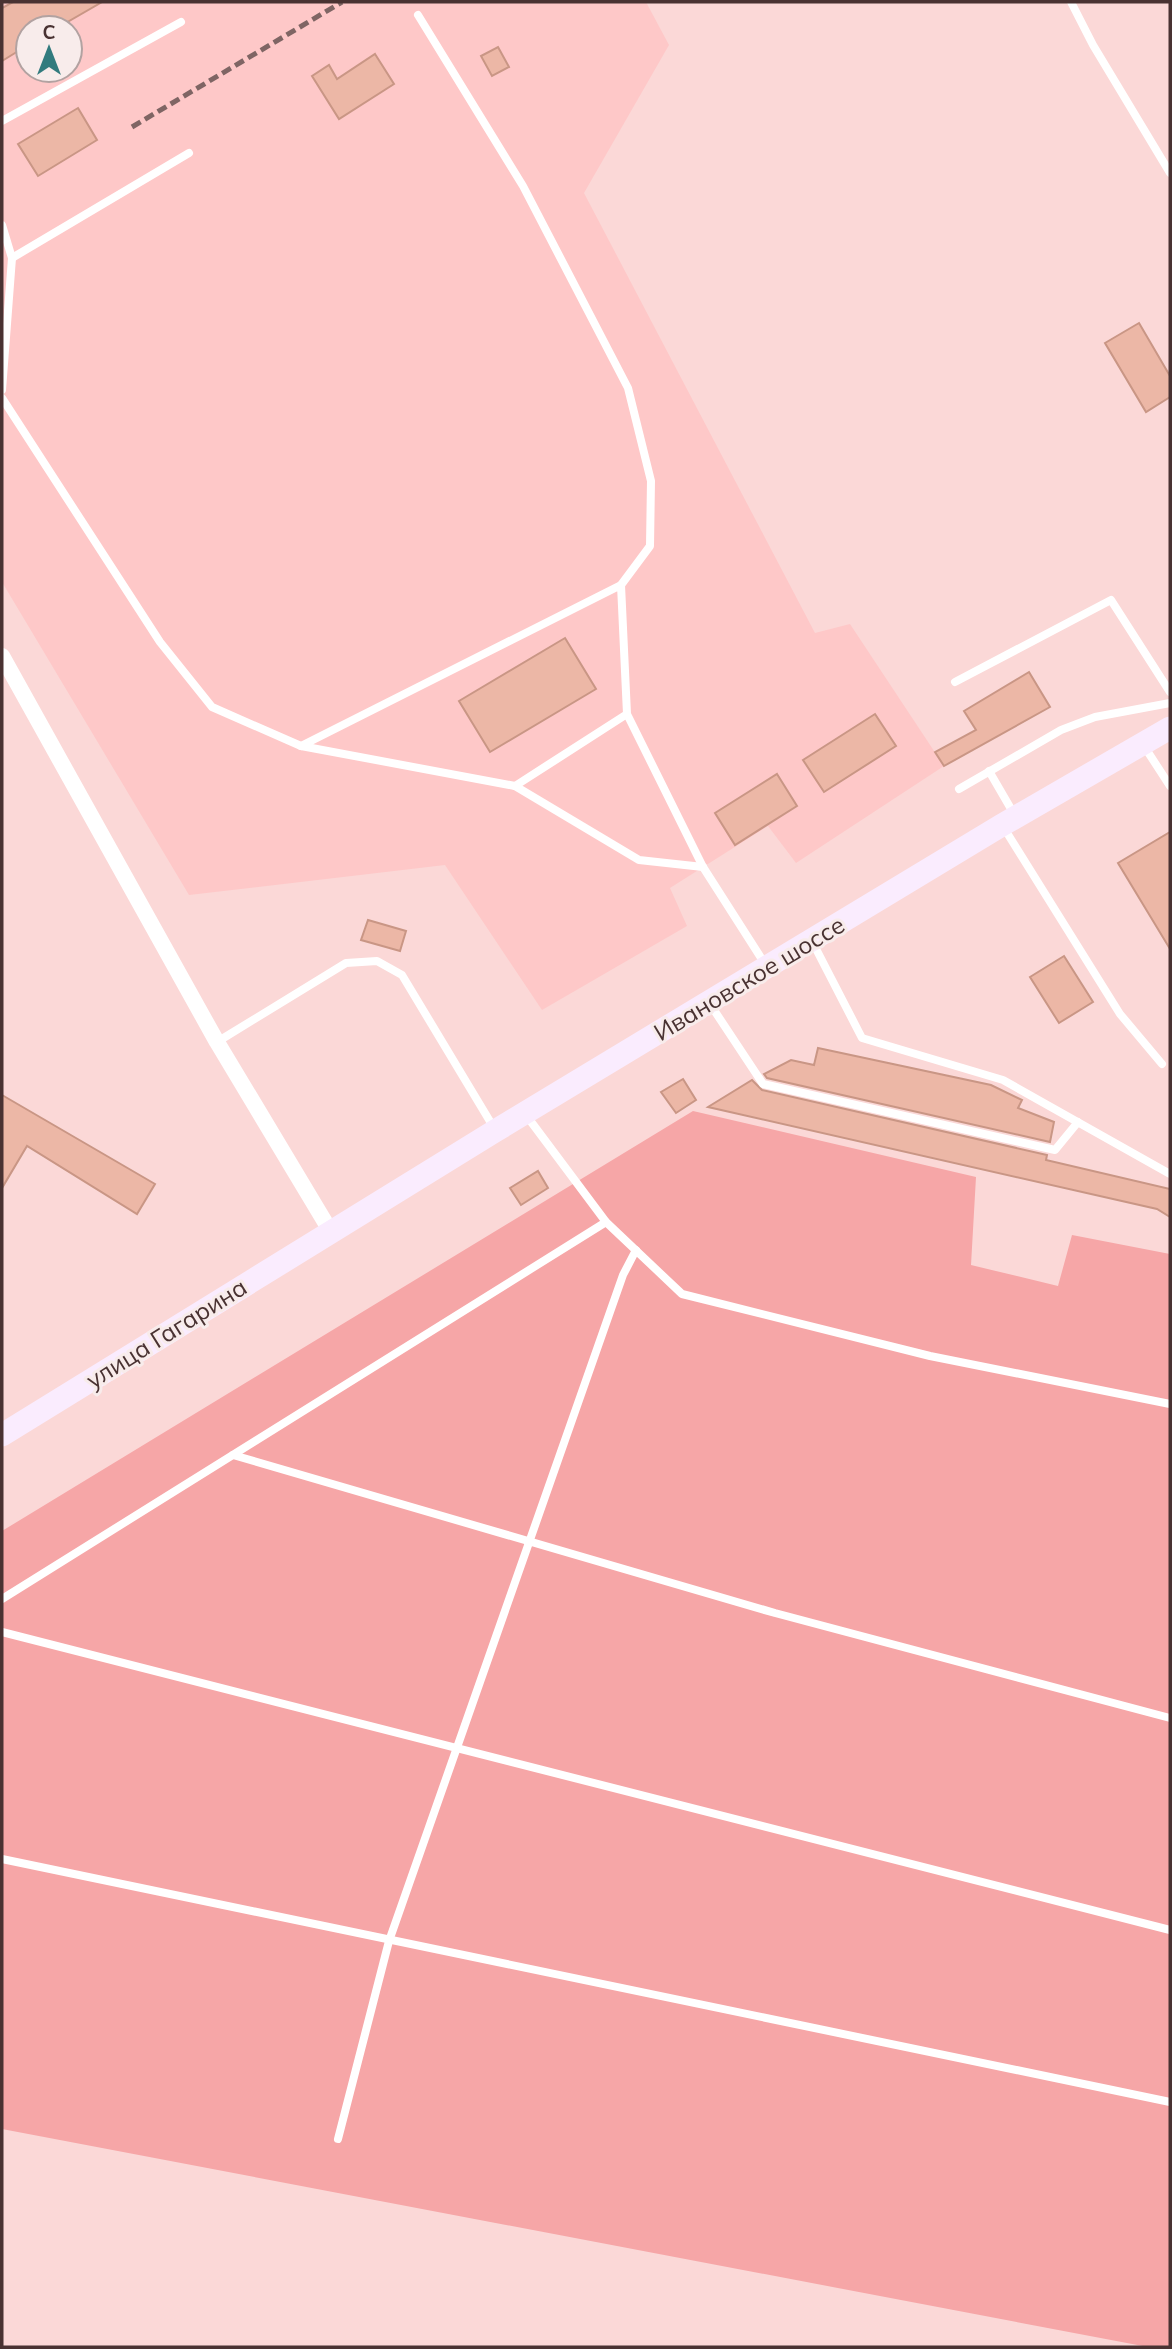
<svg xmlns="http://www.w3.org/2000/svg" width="1172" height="2349" font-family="Mulish,sans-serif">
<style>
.built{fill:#fec8c8;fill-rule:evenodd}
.green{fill:#f6a6a7}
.building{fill:#ecb7a6;stroke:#c99685;stroke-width:2}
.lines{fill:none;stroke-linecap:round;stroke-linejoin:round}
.lane{stroke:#fff;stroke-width:8}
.street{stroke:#fff;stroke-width:16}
.secondary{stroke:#faecfe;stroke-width:23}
.rail{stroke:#7f6564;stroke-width:5;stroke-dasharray:10 5;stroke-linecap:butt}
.labels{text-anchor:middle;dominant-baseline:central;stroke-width:6;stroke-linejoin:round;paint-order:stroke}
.street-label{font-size:24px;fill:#493232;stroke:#f8eceb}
</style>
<rect width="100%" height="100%" fill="#fbd8d7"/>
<path class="built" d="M2,2H646L669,45L584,193L815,633L850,624L944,766L796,863L768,826L670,888L687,926L542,1010L445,865L189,895L2,582ZM28,28H70V70H28Z"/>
<path class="green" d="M693,1111L976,1177L971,1265L1058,1286L1072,1235L1170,1254V2347H1148L2,2129V1531Z"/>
<g class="building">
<path d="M13,2H102L57,28H28V45L2,61V8Z"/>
<path d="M498,47L509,67L492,76L481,56Z"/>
<path d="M375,54L394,84L339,119L312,76L329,65L337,79Z"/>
<path d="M78,108L97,140L38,176L18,144Z"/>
<path d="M1139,323L1170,376V397L1146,412L1105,343Z"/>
<path d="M565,638L596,689L490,752L459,701Z"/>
<path d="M1029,672L1050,707L944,766L935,752L976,730L964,711Z"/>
<path d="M875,714L896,746L824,792L803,760Z"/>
<path d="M777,774L797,806L735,845L715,813Z"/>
<path d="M1170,832V949L1118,863Z"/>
<path d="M368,920L406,931L400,951L361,940Z"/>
<path d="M1064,956L1093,1002L1059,1023L1030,977Z"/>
<path d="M818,1048L991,1085L1022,1100L1018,1108L1054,1122L1050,1142L767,1078L764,1074L791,1060L814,1065Z"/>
<path d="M683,1079L696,1100L676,1113L661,1092Z"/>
<path d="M752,1080L762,1090L1047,1155L1046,1160L1170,1189V1217L1157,1209L708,1107Z"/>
<path d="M2,1095L155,1184L137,1214L27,1146L2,1188Z"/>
<path d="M538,1171L548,1188L521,1205L510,1188Z"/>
</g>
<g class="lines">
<g class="lane">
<path d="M1071,2L1093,45L1170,173"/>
<path d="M418,15L523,186L628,388L651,481L650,546L621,585"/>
<path d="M2,121L181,22"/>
<path d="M2,225L12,258"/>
<path d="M2,390L12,258L189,153"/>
<path d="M2,398L160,642L212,707L301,746"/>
<path d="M955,682L1111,600L1170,692"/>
<path d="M627,714L515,786L301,746L621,585L627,714L703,867L765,964"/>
<path d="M1144,746L1170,786"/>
<path d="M989,771L1014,814"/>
<path d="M515,786L639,860L703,867"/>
<path d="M959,789L1061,730L1095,717L1170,703"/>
<path d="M1004,828L1120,1014L1162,1064"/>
<path d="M813,943L862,1038L1003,1080L1170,1174"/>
<path d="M710,1004L763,1084L1055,1150L1078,1122"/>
<path d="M217,1042L346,963L377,961L402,975L494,1128"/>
<path d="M526,1115L606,1222L682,1294L930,1356L1170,1404"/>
<path d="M233,1455L775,1613L1170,1718"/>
<path d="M2,1599L606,1222"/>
<path d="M2,1632L1170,1930"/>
<path d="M2,1859L1170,2102"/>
<path d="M338,2139L389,1941L623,1275L636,1250"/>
</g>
<path class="street" d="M2,656L217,1042L331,1232"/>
<path class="secondary" d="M2,1435L495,1131L1002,825L1170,728"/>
<path class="rail" d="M132,127L342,2"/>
</g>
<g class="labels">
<g class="street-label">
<text transform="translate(749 978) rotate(-31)">Ивановское шоссе</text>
<text transform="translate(166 1333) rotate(-32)">улица Гагарина</text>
</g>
</g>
<rect width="1172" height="2349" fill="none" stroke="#493232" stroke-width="7"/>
<g transform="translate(49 49)"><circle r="33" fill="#f8eceb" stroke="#b2a2a1" stroke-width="2"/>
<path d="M0-5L12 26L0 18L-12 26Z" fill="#327b7e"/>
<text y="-10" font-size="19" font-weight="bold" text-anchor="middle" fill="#493232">С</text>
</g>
</svg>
